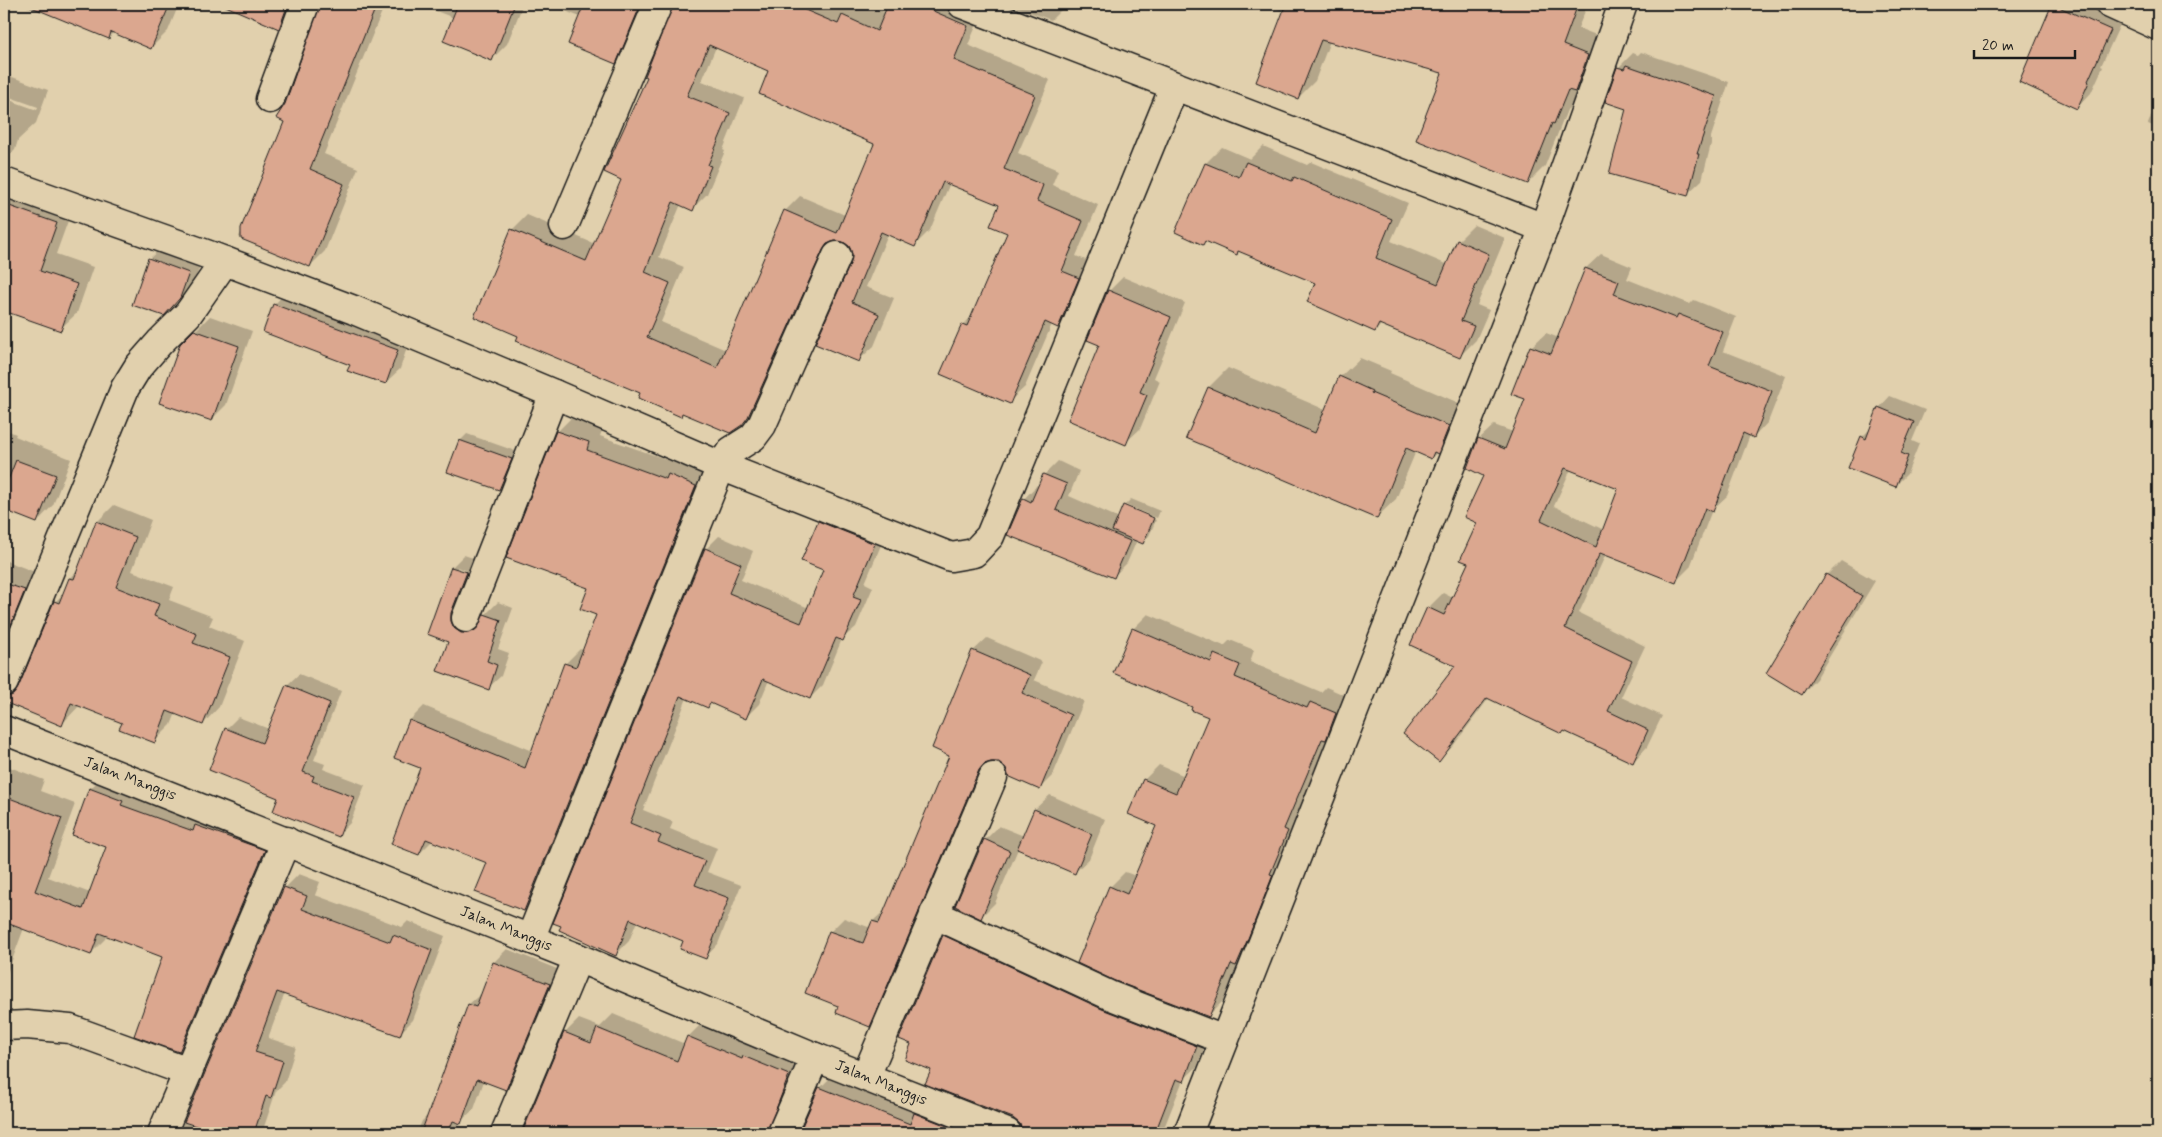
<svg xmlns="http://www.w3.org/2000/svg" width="2162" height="1137" font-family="Mynerve,sans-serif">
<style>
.shadow{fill:#0003;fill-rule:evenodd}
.building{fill:#dba78f;stroke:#1c1c1c;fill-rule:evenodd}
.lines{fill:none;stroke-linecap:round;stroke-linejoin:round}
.minor-casing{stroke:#1c1c1c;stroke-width:31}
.minor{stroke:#e1d0ad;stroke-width:28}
.labels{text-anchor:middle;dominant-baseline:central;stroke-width:4;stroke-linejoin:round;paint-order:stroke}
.street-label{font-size:15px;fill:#1c1c1c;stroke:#e1d0ad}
</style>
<rect width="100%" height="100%" fill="#e1d0ad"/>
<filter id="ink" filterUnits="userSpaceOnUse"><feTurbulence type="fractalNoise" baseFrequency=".02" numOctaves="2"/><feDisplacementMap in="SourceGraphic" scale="10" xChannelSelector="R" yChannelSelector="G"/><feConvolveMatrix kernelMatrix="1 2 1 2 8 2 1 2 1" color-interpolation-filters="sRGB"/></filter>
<g filter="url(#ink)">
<g class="shadow">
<path d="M28,4H179L168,31L151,48L114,32L108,38Z"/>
<path d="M252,4H297L294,12L279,27L248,14Z"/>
<path d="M321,4H385L324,154L358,168L325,251L310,266L239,237L286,121V105L321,10Z"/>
<path d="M418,4H523L507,44L492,59L454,18Z"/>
<path d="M548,4H649L631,47L615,62L580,17Z"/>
<path d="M674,4H842L851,8L855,4H865L886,13L890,4H975L984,8L968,45L1050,80L1018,153L1058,170L1052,185L1098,205L1076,256L1093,263L1073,311L1058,326L1052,324L1025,387L1009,402L963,325L975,313L1008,233L1001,205L950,183L930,230L915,245L888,234L866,287L894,298L874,346L858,361L817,343L853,262L854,254L850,246L843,240L835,239L763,400L741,424L683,412L680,415L641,392L520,335L512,230L527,215L595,244L623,179L648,76L674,10ZM716,47L770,70L876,143L845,215L800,196L785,211L726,350L661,322L684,267L659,257L681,204L692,209L707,194L725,151L723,150L744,98L702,81Z"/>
<path d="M1008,4H1067L1051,20Z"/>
<path d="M1267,4H1588L1578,28L1604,38L1592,74L1577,89L1571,106L1567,110L1545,166L1528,183L1444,72L1330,41L1315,81L1298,98L1284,12Z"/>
<path d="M2054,4H2098L2124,16L2101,66L2103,67L2091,93L2077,108L2021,82Z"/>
<path d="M1641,52L1729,82L1710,140H1712L1702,180L1687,194L1627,109L1606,102L1619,67L1633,53L1638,55Z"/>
<path d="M4,74L48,90L36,123L18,140L15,150L6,159L5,168L9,176L73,207L56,254L93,267L77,313L60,329L4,310V98L37,110L38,107L4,95Z"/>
<path d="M2158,99V128L2148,124Z"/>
<path d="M1263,146L1307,165L1311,162L1408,203L1391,241L1448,265L1458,241L1474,225L1505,238L1477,305L1489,310L1476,340L1460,356L1382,324L1375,331L1316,283L1239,250L1236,253L1206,240L1203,243L1206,163L1222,147L1250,159Z"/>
<path d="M164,245L202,259L194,283L178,300L149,259Z"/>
<path d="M1601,254L1632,267L1627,279L1690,304L1694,300L1736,317L1723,351L1786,376L1768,422L1754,437L1750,435L1727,496L1712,510L1690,567L1675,582L1606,554L1579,613L1645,646L1621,697L1662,716L1647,747L1633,762L1489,698L1453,746L1439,760L1457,665L1411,644L1428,608L1443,593L1453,598L1470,563L1485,475L1479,439L1494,425L1513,432L1526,399L1531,347L1546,333L1559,338L1586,268ZM1571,469L1620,489L1604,530L1554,506Z"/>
<path d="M1123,277L1185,303L1154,378L1160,381L1140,429L1125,443L1100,344L1109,291Z"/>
<path d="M288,290L411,335L400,369L385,383L351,364L274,305Z"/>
<path d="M210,316L252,331L226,405L212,419L181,345Z"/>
<path d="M1360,358L1391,371L1390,373L1468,407L1457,433L1438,452L1431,458L1416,451L1396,499L1376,518L1188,437L1209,387L1228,368L1326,410L1340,377Z"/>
<path d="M1890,396L1925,410L1912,441L1919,444L1907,474L1895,486L1862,437L1871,428L1879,408Z"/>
<path d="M571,418L603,428L600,436L679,464L683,460L709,472L538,896L524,910L488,862L433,840L419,854L421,767L396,757L410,720L424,706L532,751L566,663L580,649L584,651L598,614L589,587L557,432Z"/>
<path d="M4,429L16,434L15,436L71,459L53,505L37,522L4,509L6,489L4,488Z"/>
<path d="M467,434L518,452L506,482L499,489L460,441Z"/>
<path d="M1058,461L1079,471L1069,496L1119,518L1124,506L1131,499L1160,511L1157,518L1126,505V507L1156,520L1149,536L1142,542L1137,540L1127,563L1113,577L1024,499L1037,485L1039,486L1044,475Z"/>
<path d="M114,505L151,520L132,571L174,587L169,600L213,617L209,626L245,641L219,707L203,724L176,713L171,725L154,742L123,722L80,705L62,724L4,698V560L40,574L14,680L22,681L55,602L65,592L70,578L79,570L97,522Z"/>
<path d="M832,509L887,531L865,583L873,587L856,627L842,639L823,685L810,698L769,680L759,704L746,717L712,703L708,707L687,698L643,810L673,822L670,829L717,848L707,872L741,885L718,944L705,958L684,940L637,921L629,941L616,954L561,930L706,549L719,536L753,551L741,580L809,608L825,569L819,522Z"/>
<path d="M464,555L479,560L473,573L457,567V570L473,575V621L482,622L485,615L498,602L513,608L498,649L509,653L501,676L488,688L449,641L429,634L452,567Z"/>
<path d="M1841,561L1875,581L1816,679L1802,694L1827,575Z"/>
<path d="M1148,614L1224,646L1230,640L1254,650L1250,662L1321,692L1326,687L1351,698L1332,732L1298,814L1303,816L1251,950L1240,961L1223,1001L1208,1016L1110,887L1125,872L1136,876L1157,825L1144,780L1159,765L1185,776L1210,717L1194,706L1133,629Z"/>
<path d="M987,638L1042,662L1034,680L1084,701L1053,775L1040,788L999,761L990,760L883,1012L870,1026L840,1006L830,932L844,918L871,928L873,921L887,908L951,755L973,651Z"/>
<path d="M299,674L341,691L314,760L325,764L323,769L365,785L350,823L338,835L280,797L226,729L238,717L269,729L287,685Z"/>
<path d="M7,766L44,780L40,791L75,804L48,877L90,893L108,847L90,789L104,775L278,837L193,1037L179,1051L164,957L107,934L105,939L91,953L24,928L4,982V770Z"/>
<path d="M1050,795L1105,819L1089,859L1074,873L1018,849L995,903L981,917L985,840L999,826L1024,836L1035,809Z"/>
<path d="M299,874L320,882L315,895L402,927L408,921L445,936L413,1020L399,1034L285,993L268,1038L296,1047L285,1082L276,1091L262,1133H179L285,888Z"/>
<path d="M958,922L1210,1032L1197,1067L1183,1080L1162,1133H1082L1009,1104L932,1070L944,936Z"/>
<path d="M507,949L562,971L519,1076L506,1089L484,1081L474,1109L460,1122L456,1133H417L422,1121L430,1113L469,1004L483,992L494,962Z"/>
<path d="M613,1014L685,1044L688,1037L702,1023L803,1061L781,1116L766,1131L754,1126L751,1133H523L565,1033L579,1019L600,1027Z"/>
<path d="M836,1072L1002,1133H817L803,1128L820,1088Z"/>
</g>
<g class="building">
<path d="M24,4H170L151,49L111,32L109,39Z"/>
<path d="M221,4H288L279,29Z"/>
<path d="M320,4H377L310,169L344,184L310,267L241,239V228L284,122L276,118L285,104Z"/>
<path d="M458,4H515L492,61L443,41Z"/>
<path d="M584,4H641L616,64L568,44Z"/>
<path d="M673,4H791L838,24L842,15L877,31L888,4H917L968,26L954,60L1035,95L1004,169L1043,185L1037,201L1083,221L1062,271L1079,278L1058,328L1045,322L1010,404L940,374L962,324L967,326L1007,233L990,226L999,205L943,182L915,247L881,232L852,302L879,314L859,362L815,344L851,262L852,254L849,246L843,242L835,241L827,244L823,250L748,417L742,425L730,433L682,413L681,417L638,398L640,393L516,341L518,336L474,317L511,229L586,261L621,180L604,172L647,77L645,76ZM709,45L768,71L759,94L874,144L837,233L784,210L717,368L647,337L670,283L645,272L673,202L693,211L711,166L708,165L730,113L687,96Z"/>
<path d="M1286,4H1578L1563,45L1588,55L1575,92L1568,90L1554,124L1552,123L1528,184L1416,140L1442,73L1321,40L1298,99L1256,82Z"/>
<path d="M2052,4L2111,30L2088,81L2089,82L2077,109L2019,82Z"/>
<path d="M1626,65L1716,96L1697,154H1699L1688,196L1609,174L1626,109L1605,102L1617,67L1624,69Z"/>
<path d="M1246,162L1292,181L1294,177L1392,219L1376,258L1438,284L1457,240L1489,254L1461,321L1474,326L1460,358L1379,324L1375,332L1307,302L1315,283L1238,251L1237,255L1205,241L1203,245L1175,232L1205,163L1239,177Z"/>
<path d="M4,204L57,223L40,271L77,284L61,331L4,311Z"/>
<path d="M148,258L189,273L180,298L164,316L132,305Z"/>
<path d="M1585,268L1619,281L1614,294L1676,318L1678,314L1723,332L1709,366L1772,391L1754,438L1743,433L1713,512L1705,508L1676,583L1600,553L1565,628L1632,661L1608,711L1648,730L1633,763L1564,731L1562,734L1487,698L1439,762L1403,734L1455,666L1410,645L1427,607L1444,615L1468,563L1460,560L1477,523L1464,517L1483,476L1467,468L1478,438L1505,449L1525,399L1511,394L1530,346L1551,354ZM1565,468L1618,489L1596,547L1541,520Z"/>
<path d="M1108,290L1171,317L1140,392L1147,395L1126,445L1068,420L1099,345L1087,340Z"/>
<path d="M273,304L398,350L386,384L347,371L350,365L263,332Z"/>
<path d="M194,330L239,346L212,421L159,403L180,344Z"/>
<path d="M1339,376L1372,391L1371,393L1449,426L1438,454L1434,452L1431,459L1406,448L1377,519L1186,438L1208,387L1315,433Z"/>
<path d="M1878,407L1914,422L1901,453L1908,456L1896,487L1848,468L1861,436L1866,439Z"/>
<path d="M556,431L589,442L587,450L666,479L668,474L696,486L524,911L475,892L487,863L426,839L419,855L391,844L420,768L394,758L409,720L525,768L564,663L576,667L596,615L580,609L588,588L506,558Z"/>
<path d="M459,440L512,459L499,490L447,472Z"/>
<path d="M16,460L56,475L37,523L4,510V490Z"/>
<path d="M1043,474L1067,484L1056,510L1130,541L1114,578L1007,535L1023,498L1031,502Z"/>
<path d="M1123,505L1154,518L1143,544L1112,531Z"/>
<path d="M96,521L136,537L116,587L159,604L154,616L197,634L193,643L230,657L203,725L167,711L155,743L119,729L122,723L71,703L62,726L4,702V697L13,695L18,688L54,601L59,603L69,578L74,579Z"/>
<path d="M818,521L875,544L853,597L861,600L843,641L836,638L810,699L763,679L746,719L710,703L708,708L680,696L630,823L661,836L658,842L705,861L695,885L729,898L706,959L680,949L683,941L630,919L616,956L559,930L561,926L553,923L705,548L741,564L729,593L801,623L823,570L801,561Z"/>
<path d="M451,567L467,572L451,613V621L454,628L461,633H468L475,630L484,614L501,620L487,661L497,665L489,690L437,671L448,642L427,634Z"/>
<path d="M1826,574L1862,596L1802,695L1766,673Z"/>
<path d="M4,583L25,590L4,642Z"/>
<path d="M1132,628L1211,662L1214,654L1240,665L1235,677L1307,708L1310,702L1336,713L1326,740L1322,739L1284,829L1288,831L1270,874L1273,875L1247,941L1236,966L1231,964L1209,1017L1115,981L1077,963L1109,886L1127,894L1156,826L1128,814L1143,779L1176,793L1208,717L1191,710L1192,707L1113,673Z"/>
<path d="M972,650L1030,675L1022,693L1071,715L1040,790L1008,776L1006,768L999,762H991L984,764L979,770L870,1027L836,1013L838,1006L805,993L829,931L863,943L872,921L879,923L949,756L932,748Z"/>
<path d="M286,685L330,703L303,772L314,776L312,781L354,797L339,837L273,811L278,798L209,770L225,728L262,743Z"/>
<path d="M89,788L123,801L121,805L193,831L195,825L265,850L179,1052L134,1036L162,957L99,933L91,955L4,922V796L62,818L35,891L83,909L106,847L72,835Z"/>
<path d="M1034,809L1092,834L1075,874L1017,849Z"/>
<path d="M984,839L1010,851L981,919L955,906Z"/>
<path d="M284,887L307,896L302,909L390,942L393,935L432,950L400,1036L277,992L255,1052L283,1061L271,1098L266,1096L254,1133H217L184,1122Z"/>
<path d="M943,935L1102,1009L1197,1046L1184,1082L1176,1079L1155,1133H1022L1020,1124L1013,1118L925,1084L931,1070L905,1060L911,1044L899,1039Z"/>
<path d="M493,962L550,984L506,1090L477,1079L461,1124L453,1121L448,1133H421L468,1004L476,1007Z"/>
<path d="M597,1028L677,1061L687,1036L742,1059L743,1056L789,1075L767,1133H522L564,1032L591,1043Z"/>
<path d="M819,1087L910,1124L914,1113L965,1133H799Z"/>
</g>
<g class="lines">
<g class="minor-casing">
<g id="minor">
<path d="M962,4L1544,228"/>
<path d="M2110,4L2158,26"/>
<path d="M270,99L305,4"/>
<path d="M4,182L209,255L354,310L554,394L721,466L951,557L974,553L990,536L1174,87"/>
<path d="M564,226L658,4"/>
<path d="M466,618L554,394"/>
<path d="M4,682L125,388L138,367L160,342L188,314L225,261"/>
<path d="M4,730L578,958L815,1057L1007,1133"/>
<path d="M934,914L1109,995L1224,1040"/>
<path d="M530,939L721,466L731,451L753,437L762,425L837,256"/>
<path d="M4,1026L27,1025L70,1029L188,1072"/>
<path d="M866,1076L993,777"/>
<path d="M162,1133L286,841"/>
<path d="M505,1133L578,958"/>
<path d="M782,1133L815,1057"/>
<path d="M1188,1133L1544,228L1623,4"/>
</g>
</g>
<use href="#minor" class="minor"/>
</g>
</g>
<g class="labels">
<g class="street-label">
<text transform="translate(130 779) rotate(21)">Jalan Manggis</text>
<text transform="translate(506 929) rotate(22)">Jalan Manggis</text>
<text transform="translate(881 1083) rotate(22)">Jalan Manggis</text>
</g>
</g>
<rect width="2162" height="1137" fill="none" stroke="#e1d0ad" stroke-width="20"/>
<rect x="10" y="10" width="2142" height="1117" fill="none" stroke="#1c1c1c" stroke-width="2" filter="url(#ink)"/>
<path d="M1974 50v8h101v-8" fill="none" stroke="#1c1c1c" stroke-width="2.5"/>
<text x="1982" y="50" font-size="15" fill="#1c1c1c" stroke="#e1d0ad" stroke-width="4" paint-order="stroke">20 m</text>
</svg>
